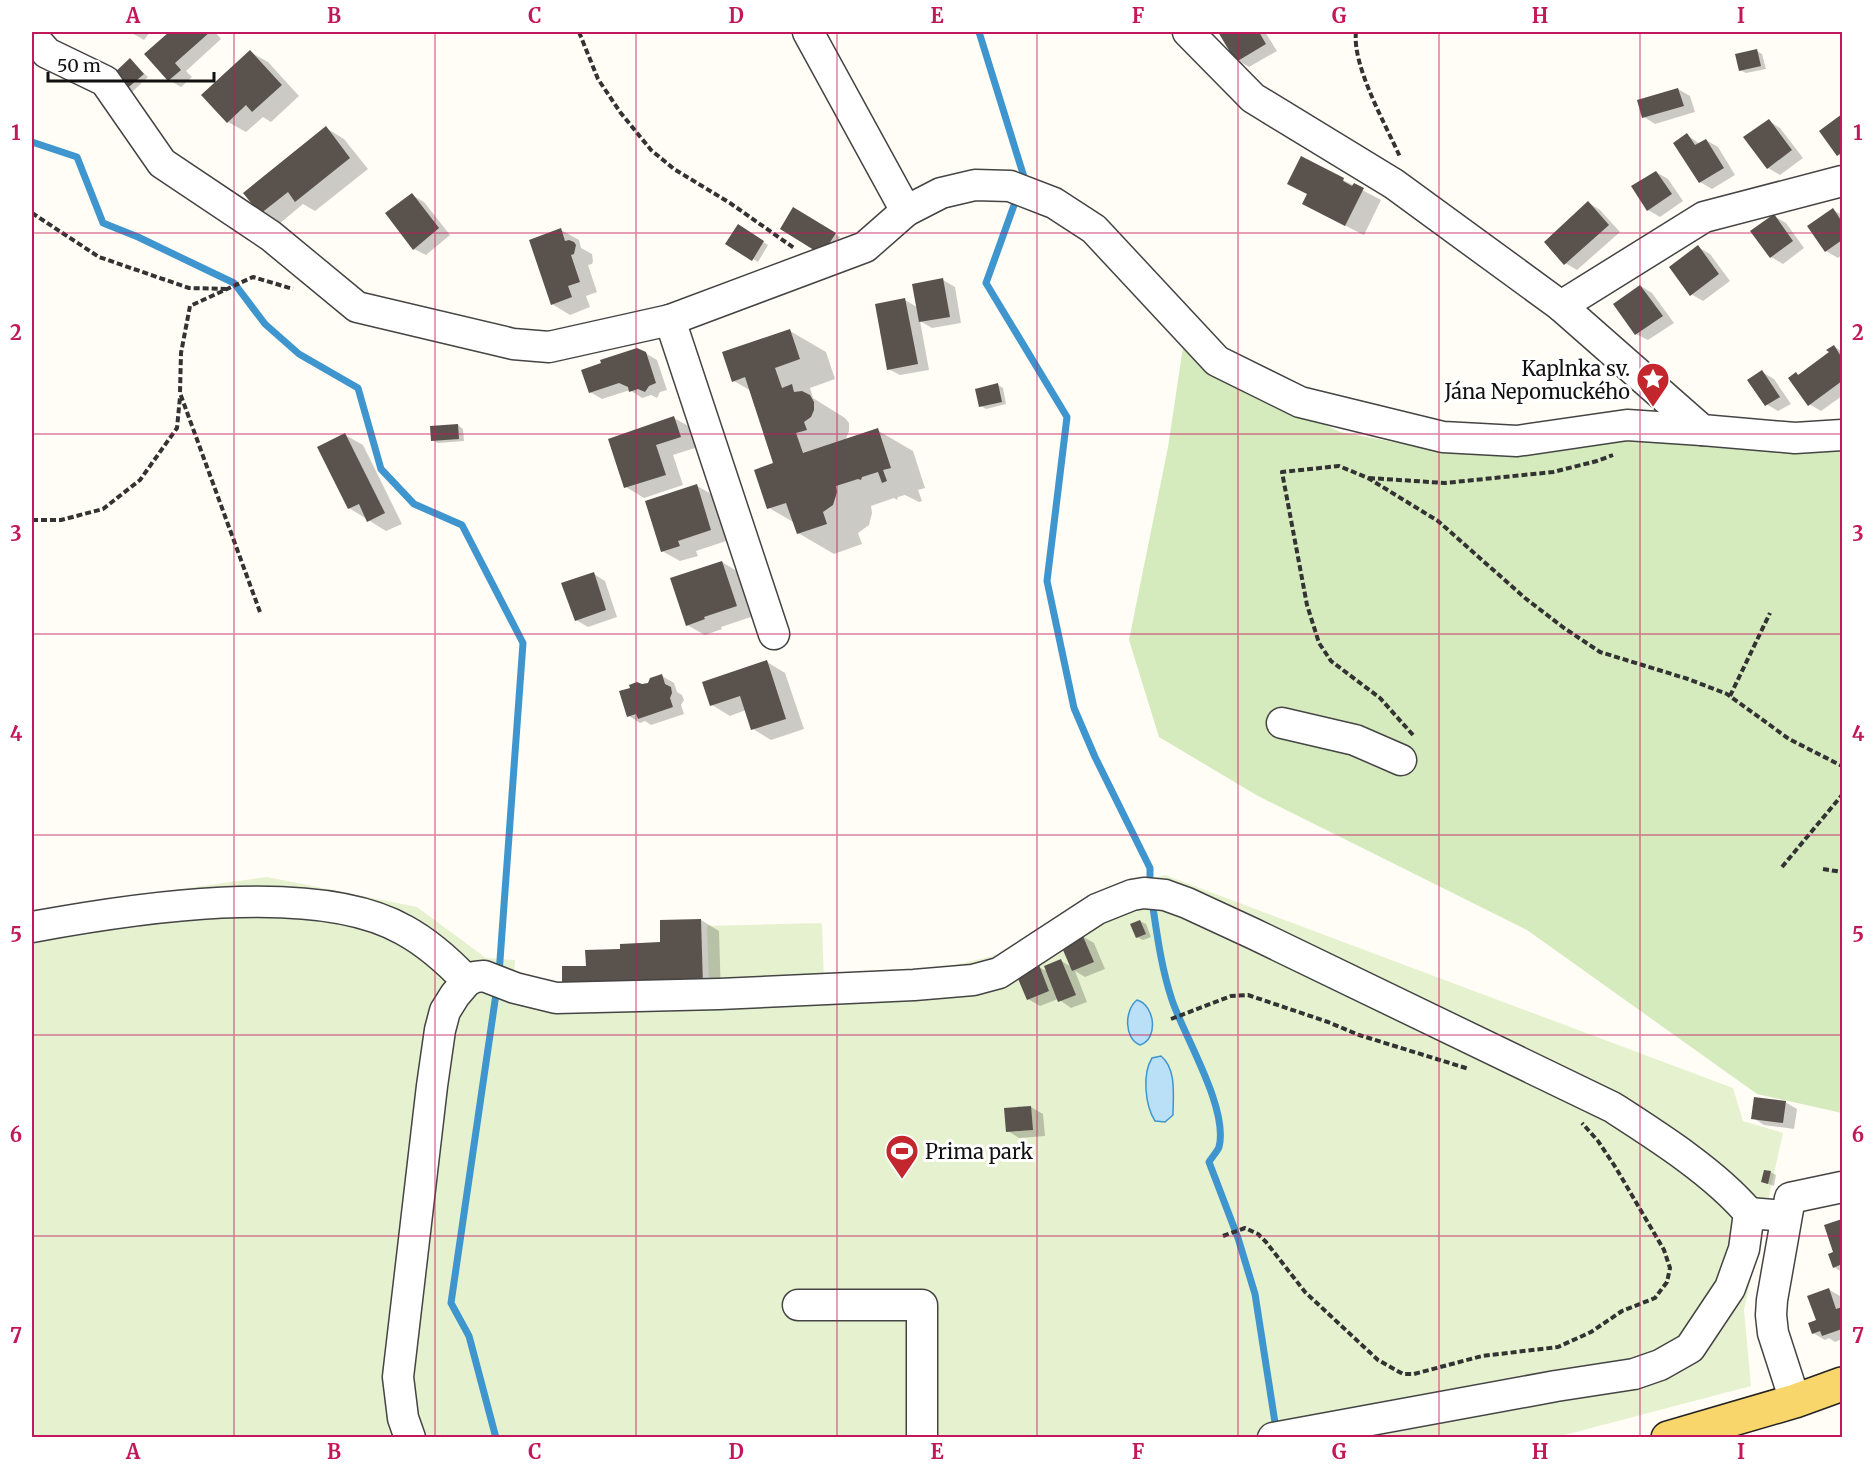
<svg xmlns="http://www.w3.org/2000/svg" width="1874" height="1469" font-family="Merriweather,serif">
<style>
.green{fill:#d5ebbd}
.pitch{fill:#e6f2cf}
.water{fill:#b9e0f7;stroke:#3f96cf;stroke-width:1.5}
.shadow{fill:#0003}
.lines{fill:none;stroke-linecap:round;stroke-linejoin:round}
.stream{stroke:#3f96cf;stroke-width:7}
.building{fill:#5a524d}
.minor-casing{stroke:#444;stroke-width:33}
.major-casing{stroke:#222;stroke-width:36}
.path{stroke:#333;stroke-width:4;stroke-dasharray:6 3;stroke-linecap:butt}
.minor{stroke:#fff;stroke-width:30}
.major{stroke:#f9d66b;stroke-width:33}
.grid{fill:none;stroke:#c2185b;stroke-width:1.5;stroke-opacity:0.55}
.labels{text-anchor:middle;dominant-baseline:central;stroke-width:6;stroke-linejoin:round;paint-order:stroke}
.poi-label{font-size:20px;fill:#111;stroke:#fff;text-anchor:end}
.neatline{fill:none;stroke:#c2185b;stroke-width:2}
.grid-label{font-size:20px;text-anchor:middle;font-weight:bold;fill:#c2185b}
</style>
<rect width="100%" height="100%" fill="#fffdf5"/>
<path class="green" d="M1183,347L1206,367L1340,432L1453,453L1498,452L1632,435L1842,445V1113L1757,1094L1527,930L1258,796L1159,737L1129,640L1168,447Z"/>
<g class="pitch">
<path d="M1165,875L1733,1088L1743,1121L1783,1133L1744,1310L1751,1386L1557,1437H32V910L267,877L417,907L486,958L515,960L514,976L524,986L832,983L947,967L1001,954L1115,889Z"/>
<path d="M822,923L824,982L709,985L707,926Z"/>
</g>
<g class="water">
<path d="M1137,1000C1155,1005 1159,1039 1140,1045C1124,1039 1124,1010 1137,1000Z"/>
<path d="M1161,1056C1177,1069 1173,1096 1173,1115L1165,1122L1155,1121C1145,1105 1142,1074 1152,1058Z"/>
</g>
<g class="shadow">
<path d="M130,32H150L144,40Z"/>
<path d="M171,32H215L221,39L186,71L192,77L181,87L169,80L146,54Z"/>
<path d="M1219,32H1265L1277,51L1249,67L1237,60Z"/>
<path d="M1757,51L1762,54L1766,69L1746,73L1740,70Z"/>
<path d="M250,52L268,62L299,96L271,122L263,117L246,132L228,122Z"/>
<path d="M130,60L148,77L131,93L125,90Z"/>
<path d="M1678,89L1690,96L1695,112L1655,124L1644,117Z"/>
<path d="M1842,116V157L1838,155L1821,131Z"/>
<path d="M1769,121L1780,128L1803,158L1780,175L1768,168Z"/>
<path d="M326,128L344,139L368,169L315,211L303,204L279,224L261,213Z"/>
<path d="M1687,135L1700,144L1706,140L1718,147L1735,175L1712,189L1700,182Z"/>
<path d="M1302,158L1381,200L1364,235L1322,214L1309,194Z"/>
<path d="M1656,172L1668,179L1683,201L1660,217L1648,210Z"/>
<path d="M412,195L424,202L450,235L426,255L414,249Z"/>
<path d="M1589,203L1600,210L1620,232L1577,270L1565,263Z"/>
<path d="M793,209L840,237L828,257Z"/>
<path d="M1833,210L1842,215V255L1838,258L1826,251Z"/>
<path d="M1774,216L1786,223L1804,248L1783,264L1771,257Z"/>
<path d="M738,226L768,245L758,262L727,243Z"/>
<path d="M561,230L579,240L581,248L592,254L593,261L592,264L588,265L597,292L586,296L590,307L570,315L552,304Z"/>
<path d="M1698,247L1710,254L1730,281L1703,301L1691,294Z"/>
<path d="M943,280L955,287L961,323L932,328L920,321L929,370L900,375L888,369L905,300L917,307Z"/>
<path d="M1641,286L1652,293L1674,323L1648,340L1636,334Z"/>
<path d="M790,331L826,352L835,379L810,388L813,398L845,418L849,423V431L845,441L877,430L913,451L925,488L918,490L922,501L919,502L905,495L898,497L897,500L894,498L871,506L872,513L869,525L858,533L862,544L834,554L798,533L795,523L769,508L775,464L751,391L734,381Z"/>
<path d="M1834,346L1842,352V396L1821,411L1809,404L1796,374L1799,375L1831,352Z"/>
<path d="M645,353L657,360L667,390L660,392L657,398L651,395L642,398L630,390L602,399L590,392Z"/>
<path d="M1762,372L1774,379L1791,404L1778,411L1766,404Z"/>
<path d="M998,385L1003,388L1006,404L986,409L981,406Z"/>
<path d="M674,418L692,428L698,447L673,455L683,485L644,498L626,487Z"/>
<path d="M458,425L463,429L464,441L438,443L432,440Z"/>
<path d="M345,435L363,445L402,524L386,531L349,508Z"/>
<path d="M697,486L715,496L729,540L696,551L698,556L680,561L662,551Z"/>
<path d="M722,562L740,573L754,616L721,627L722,629L705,635L687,625Z"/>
<path d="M594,574L605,581L617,617L588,627L576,620Z"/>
<path d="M767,662L785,673L804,729L771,740L753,729L746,710L730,716L712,705Z"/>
<path d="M662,676L674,683L677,692L682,695L684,700L681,705L684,714L651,725L645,721L640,723L629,716L642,686Z"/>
<path d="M701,920L719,931L721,996L587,967L662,944Z"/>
<path d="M1140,921L1146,924L1151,937L1143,940L1137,937Z"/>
<path d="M1082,936L1094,943L1105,969L1085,977L1075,971L1087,1002L1071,1008L1058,999L1040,1006L1028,999L1039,967L1048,972L1061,961L1072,967Z"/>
<path d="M1785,1102L1797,1109L1794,1129L1764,1125L1753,1118Z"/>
<path d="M1031,1107L1043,1114L1045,1136L1019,1138L1008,1131Z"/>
<path d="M1770,1172L1776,1175L1774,1186L1763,1182Z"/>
<path d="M1842,1222V1272L1834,1267L1835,1253L1826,1226Z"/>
<path d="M1828,1289L1840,1296L1842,1302V1339L1835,1342L1829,1338L1825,1340L1813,1333Z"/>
</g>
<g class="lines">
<g class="stream">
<path d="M979,32L1024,177L1022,184"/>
<path d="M32,142L77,157L103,223L138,237L234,283L265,324L299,354L358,388L381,469L414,504L462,525L523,643L499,974"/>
<path d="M1017,197L986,283L1067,417L1047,581L1074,708L1095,757L1150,868V876"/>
<path d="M1152,901C1157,934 1161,967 1172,1000C1184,1036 1229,1109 1219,1147C1217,1152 1212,1157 1209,1162L1238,1238L1255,1294L1276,1429"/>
<path d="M496,1438L469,1336L451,1303L497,987"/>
</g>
</g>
<g class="building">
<path d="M169,32H210L175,63L181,70L168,81L144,54Z"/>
<path d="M1218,32H1259L1266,44L1236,62Z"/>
<path d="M1757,49L1761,66L1739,71L1735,54Z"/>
<path d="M250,50L282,85L252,112L246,105L227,123L201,95Z"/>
<path d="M130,58L144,74L124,91L111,76Z"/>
<path d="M1678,88L1684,106L1642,118L1637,100Z"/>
<path d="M1842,114V152L1837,156L1819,131Z"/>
<path d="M1769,119L1792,150L1767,169L1743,137Z"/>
<path d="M326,126L350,158L295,202L288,192L260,214L243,193Z"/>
<path d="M1687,133L1695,145L1706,139L1724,168L1699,183L1673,143Z"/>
<path d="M1301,156L1344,178L1343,181L1352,186L1354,183L1364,188L1345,226L1302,204L1307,194L1287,184Z"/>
<path d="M1656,171L1672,194L1647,211L1631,186Z"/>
<path d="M412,193L439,228L413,250L385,213Z"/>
<path d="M1588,201L1609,225L1564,265L1544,242Z"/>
<path d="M793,207L836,233L822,255L780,229Z"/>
<path d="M1833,208L1842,222V240L1825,252L1807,226Z"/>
<path d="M1774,214L1793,241L1770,258L1750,231Z"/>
<path d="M738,224L764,241L752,261L725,244Z"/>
<path d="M561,228L565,241L569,240L574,242L576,245L574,254L571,255L580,282L568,286L572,297L551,305L529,240Z"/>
<path d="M1698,245L1719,274L1690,296L1669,267Z"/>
<path d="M943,278L950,317L919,322L912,284Z"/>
<path d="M1640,285L1663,316L1635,335L1613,304Z"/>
<path d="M905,298L918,364L887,370L875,304Z"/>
<path d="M790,329L800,359L775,368L782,388L792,384L794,392L802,391L810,395L814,402V410L811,417L804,422L807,430L796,433L803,453L878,428L891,468L883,470L887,481L882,483L878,472L862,477L861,480L858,479L836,486L837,492L833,505L823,512L827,524L797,534L786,503L767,509L754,470L773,463L745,377L732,382L722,352Z"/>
<path d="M1834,345L1842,358V381L1808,406L1788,378L1796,372L1798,375L1829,352L1826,350Z"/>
<path d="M637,348L646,352L656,383L649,386L645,392L638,389L629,392L628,387L619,383L589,393L581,370L601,363L600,360Z"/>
<path d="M1762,370L1780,397L1765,406L1747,380Z"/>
<path d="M998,383L1002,402L979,407L975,389Z"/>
<path d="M674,416L681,437L656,445L666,475L624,488L608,439Z"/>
<path d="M458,424L459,439L431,441L430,426Z"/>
<path d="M345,433L385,513L367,522L359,504L348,509L317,447Z"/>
<path d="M697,484L711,530L678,541L680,546L661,552L645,501Z"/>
<path d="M722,561L737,606L704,617L705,619L686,626L670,578Z"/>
<path d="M594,572L606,610L575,621L561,583Z"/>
<path d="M767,660L786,719L751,730L740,696L710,706L702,682Z"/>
<path d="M662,674L665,684L671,687L672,693L670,698L673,707L638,719L636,714L627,717L619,691L630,688L629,685L637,682L642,684L648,683L650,678Z"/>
<path d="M701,919L703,986L562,988V966H586L585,950L620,949V944L660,942V920Z"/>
<path d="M1140,920L1146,934L1136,938L1130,924Z"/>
<path d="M1082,934L1094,962L1072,971L1060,943Z"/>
<path d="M1061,959L1076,995L1058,1002L1044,966Z"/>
<path d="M1039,965L1049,991L1027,1000L1016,974Z"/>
<path d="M1754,1097L1786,1101L1783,1123L1751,1119Z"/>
<path d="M1031,1106L1033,1130L1006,1132L1004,1108Z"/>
<path d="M1764,1170L1771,1171L1768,1184L1761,1182Z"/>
<path d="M1842,1219V1264L1833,1268L1828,1254L1833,1252L1824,1225Z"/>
<path d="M1829,1288L1836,1309L1842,1307V1329L1822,1336L1820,1331L1812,1334L1808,1323L1816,1320L1807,1296Z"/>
</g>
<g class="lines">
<g class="minor-casing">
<g id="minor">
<path d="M808,32L906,211"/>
<path d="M1188,32L1253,98L1394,184L1561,306L1702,430L1795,438L1842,435"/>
<path d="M32,36L47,53L105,81L162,163L271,236L357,307L513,344L549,347L670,320L865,247L906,211L941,193L975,185L1010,186L1054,203L1094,229L1217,361L1300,402L1443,437L1517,441L1627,425L1702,430"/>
<path d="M1561,306L1704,217L1842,181"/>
<path d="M670,320L774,634"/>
<path d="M1282,723L1355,740L1401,760"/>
<path d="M32,927C130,909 315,879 404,930C428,943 449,962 467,981"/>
<path d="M798,1305H922V1438"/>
<path d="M1795,1401L1773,1333L1771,1315L1772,1300L1790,1198L1842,1187"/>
<path d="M410,1438L403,1418L398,1377L432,1086L440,1030L445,1011L455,995L467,981L475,977L484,976L515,988L556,998L719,994L914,985L973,980L999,973L1097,909L1132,895L1144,893L1165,895L1187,903L1254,934L1612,1107C1657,1136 1714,1172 1749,1213"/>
<path d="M1273,1438L1556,1386L1634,1374L1660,1365L1690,1348L1730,1288L1744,1249L1749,1213L1786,1216"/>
</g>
</g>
<g class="major-casing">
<path id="major" d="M1668,1438L1795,1401L1842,1384"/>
</g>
<g class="path">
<path d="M579,32L598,79L620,112L651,150L674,169L730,203L794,248"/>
<path d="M1356,32C1352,66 1386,125 1400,157"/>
<path d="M32,213L99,257L189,288L226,289"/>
<path d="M1369,478L1445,483L1553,472L1597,461L1613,455"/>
<path d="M32,520H61L103,509L140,480L177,428L180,397"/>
<path d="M260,612L180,393L181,353L190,306L253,277L293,289"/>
<path d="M1730,696L1770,613"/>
<path d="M1413,735L1380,698L1331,661L1319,643L1307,605L1282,472L1339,466L1368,478L1438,521L1525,598L1564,628L1600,652L1688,679L1727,694L1789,739L1842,766"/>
<path d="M1782,867L1842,795"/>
<path d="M1823,869L1842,872"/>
<path d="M1171,1019L1231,996L1248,995L1328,1022L1359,1035L1469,1069"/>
<path d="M1223,1236L1245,1228L1258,1234L1266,1242L1305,1292L1378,1360L1403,1374H1414L1482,1356L1558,1347L1591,1332L1622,1311L1655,1298L1667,1282L1670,1268L1664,1250L1616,1168L1598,1141L1582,1123"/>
</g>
<use href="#minor" class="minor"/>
<use href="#major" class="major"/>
</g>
<path class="grid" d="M234,32V1438M435,32V1438M636,32V1438M837,32V1438M1037,32V1438M1238,32V1438M1439,32V1438M1640,32V1438M32,233H1842M32,434H1842M32,634H1842M32,835H1842M32,1035H1842M32,1236H1842"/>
<defs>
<g id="sight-pin" transform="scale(1.725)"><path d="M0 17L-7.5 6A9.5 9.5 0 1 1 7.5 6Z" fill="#c4262e" stroke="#fff"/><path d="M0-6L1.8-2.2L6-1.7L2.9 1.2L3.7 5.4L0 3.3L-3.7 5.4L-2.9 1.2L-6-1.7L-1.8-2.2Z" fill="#fff"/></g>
<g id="stadium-pin" transform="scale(1.725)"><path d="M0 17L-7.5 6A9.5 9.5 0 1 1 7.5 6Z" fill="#c4262e" stroke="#fff"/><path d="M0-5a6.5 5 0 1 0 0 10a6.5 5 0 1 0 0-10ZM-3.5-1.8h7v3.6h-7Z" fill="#fff"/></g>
</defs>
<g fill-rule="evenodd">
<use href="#sight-pin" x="1653" y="379"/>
<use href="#stadium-pin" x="902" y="1151"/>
</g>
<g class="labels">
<g class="poi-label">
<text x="1630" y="368">Kaplnka sv.<tspan x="1630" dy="23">Jána Nepomuckého</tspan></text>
<text x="925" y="1151" text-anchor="start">Prima park</text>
</g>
</g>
<rect width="1874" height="1469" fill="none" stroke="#ffffff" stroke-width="66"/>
<path d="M48 72v9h166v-9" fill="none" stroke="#111111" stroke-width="3"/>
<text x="57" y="72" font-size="18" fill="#111111" stroke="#ffffff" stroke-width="4.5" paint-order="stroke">50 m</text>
<rect x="33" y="33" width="1808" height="1403" class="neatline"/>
<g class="grid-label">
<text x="133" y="23">A</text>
<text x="334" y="23">B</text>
<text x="535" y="23">C</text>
<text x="736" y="23">D</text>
<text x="937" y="23">E</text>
<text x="1138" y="23">F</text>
<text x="1339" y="23">G</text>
<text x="1540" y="23">H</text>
<text x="1741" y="23">I</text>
<text x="16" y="140">1</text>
<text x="1858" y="140">1</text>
<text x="16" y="340">2</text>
<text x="1858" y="340">2</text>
<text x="16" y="541">3</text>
<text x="1858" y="541">3</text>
<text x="16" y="741">4</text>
<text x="1858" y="741">4</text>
<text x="16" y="942">5</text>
<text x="1858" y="942">5</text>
<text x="16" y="1142">6</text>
<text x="1858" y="1142">6</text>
<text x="16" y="1343">7</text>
<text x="1858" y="1343">7</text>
<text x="133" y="1459">A</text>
<text x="334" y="1459">B</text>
<text x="535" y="1459">C</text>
<text x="736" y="1459">D</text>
<text x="937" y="1459">E</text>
<text x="1138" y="1459">F</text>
<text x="1339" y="1459">G</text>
<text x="1540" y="1459">H</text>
<text x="1741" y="1459">I</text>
</g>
</svg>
